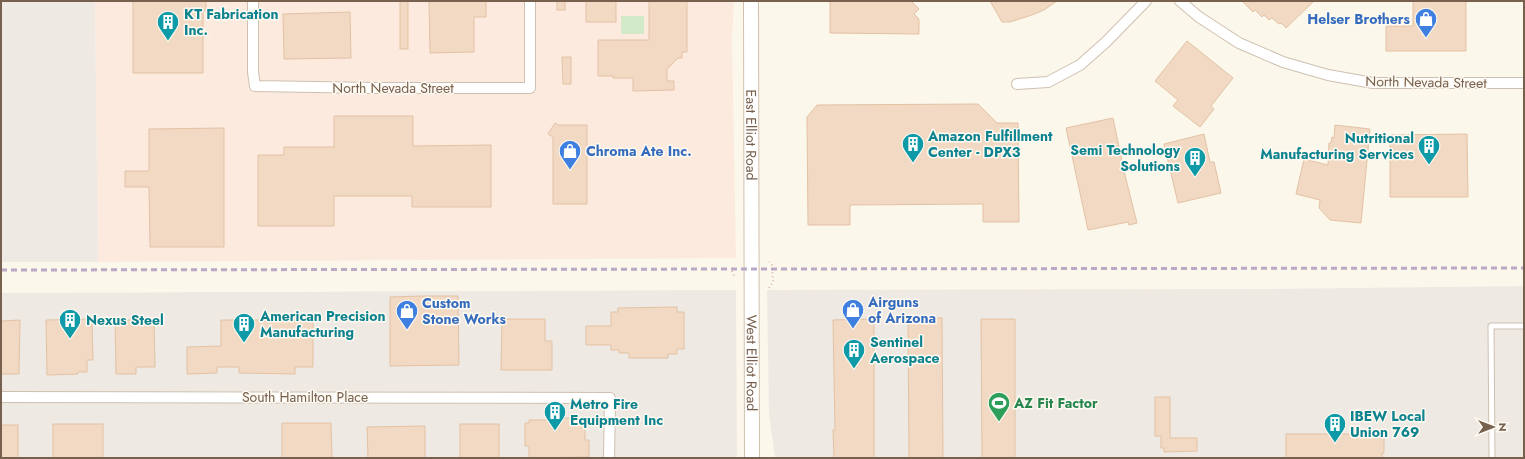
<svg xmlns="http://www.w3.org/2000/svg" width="1525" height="459" font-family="Jost,sans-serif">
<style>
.commercial{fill:#fceadf}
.industrial{fill:#eee9e3}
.green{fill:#d3eac9}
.building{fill:#f1d9c3;stroke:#e3c2a4}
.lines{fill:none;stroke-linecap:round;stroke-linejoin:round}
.service-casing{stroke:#cec0b0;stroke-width:7}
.minor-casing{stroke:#cec0b0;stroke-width:12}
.secondary-casing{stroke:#d1c1ae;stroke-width:16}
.path{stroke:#d6bda5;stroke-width:2;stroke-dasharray:1 3;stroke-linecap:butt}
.service{stroke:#fff;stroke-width:5}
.minor{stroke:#fff;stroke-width:10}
.secondary{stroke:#fff;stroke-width:14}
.rail{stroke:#bba8c7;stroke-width:3;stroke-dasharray:6 4;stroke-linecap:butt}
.labels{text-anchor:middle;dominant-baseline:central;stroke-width:3;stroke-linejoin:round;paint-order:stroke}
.culture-label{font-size:14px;font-weight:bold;fill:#0d838f;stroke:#fefaf1;text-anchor:start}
.shop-label{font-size:14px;font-weight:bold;fill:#366cbe;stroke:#fefaf1;text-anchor:start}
.street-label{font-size:14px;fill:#77604e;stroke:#fefaf1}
.leisure-label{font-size:14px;font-weight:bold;fill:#27864d;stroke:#fefaf1;text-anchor:start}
</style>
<rect width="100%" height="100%" fill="#fcf7eb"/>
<path class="commercial" d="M95,1H734L732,39L736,258L98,262Z"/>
<g class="industrial">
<path d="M1,1H95L98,262H1Z"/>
<path d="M1524,286V458H775L769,414L767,290L1268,289Z"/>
<path d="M736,290L737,458H1V293Z"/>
</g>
<rect class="green" x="621" y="16" width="23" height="18"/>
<g class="building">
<path d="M133,1H206V11H203V73H133Z"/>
<rect x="400" y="1" width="8" height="48"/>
<path d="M429,1H486V17H474V52L430,53Z"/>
<rect x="557" y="1" width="8" height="9"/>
<rect x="586" y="1" width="30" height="21"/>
<path d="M649,1H687V52H682V58H678L667,69V81H674V90L633,91V78H613V76H598V40H649Z"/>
<path d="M830,1H911L919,9L914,14L919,19V34L830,33Z"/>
<path d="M990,1H1057L1044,10L1032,15L1010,22H1002Z"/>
<path d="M1242,1H1314L1286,28L1281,23L1279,24L1272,18L1269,20L1264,15L1262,17L1255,10L1253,12Z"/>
<path d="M1413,1H1466V51H1386V26H1413Z"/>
<path d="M350,12L351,58L284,59L283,14Z"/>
<path d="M1187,41L1233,78L1211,106L1214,109L1200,127L1173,106L1178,100L1155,81Z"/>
<path d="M562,57H571V84H563Z"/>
<path d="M978,104L997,123H1018L1019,222H983V204L850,205V225H808L807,117L817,105Z"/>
<path d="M334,116H413V146L491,145V207H412V196H334V226H258V155H284V147H334Z"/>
<path d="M1113,118L1124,171L1137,223L1129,225L1128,222L1088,230L1066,128Z"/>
<path d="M555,123L558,125H587V204H553V137L548,134Z"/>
<path d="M1335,125L1370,129L1361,223L1330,220L1319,208L1320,200L1296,194L1304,159L1328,165L1329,143H1331L1332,137L1334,138Z"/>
<path d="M224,128V247H150L149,187H125V171H149V129Z"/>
<path d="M1204,134L1210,162H1214L1221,193L1178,203L1164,144Z"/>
<path d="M1467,134L1468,197H1390V135Z"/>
<path d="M423,296H458L459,365L390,366V297Z"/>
<path d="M677,307V312H684V349H677V354H668V358H629V353H619V350H611V345H586V326H611V312H618V308Z"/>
<path d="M942,318L943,458H909L908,319Z"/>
<path d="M92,319L93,360H87V372H78V374L47,375L46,320Z"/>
<path d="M502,319H545V341H552V370H501Z"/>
<path d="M874,319V458H834L833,430H835L833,320Z"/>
<path d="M981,319H1015V458H982Z"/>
<path d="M20,320L19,374H1V321Z"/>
<path d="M115,320H154L155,367H136V374H116Z"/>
<path d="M221,320H313V367H295V374L239,373V367H217V373L187,374V347L221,346Z"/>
<path d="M1155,397H1170V438H1197V451L1164,452V448H1161V436H1155Z"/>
<path d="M552,418H585V440H589V457L529,458V446H525V423H529V420H552Z"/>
<path d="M282,423H331L332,458H282Z"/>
<rect x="53" y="424" width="50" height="34"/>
<rect x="460" y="424" width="39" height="34"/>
<rect x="1" y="425" width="17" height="33"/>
<path d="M425,426V458H368L367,427Z"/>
<path d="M1286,434H1384V453H1382V458H1286Z"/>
</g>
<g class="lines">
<g class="service-casing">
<path id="service" d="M1492,458L1491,326H1524"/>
</g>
<g class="minor-casing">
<g id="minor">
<path d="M253,1V72L255,86L374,88H530V1"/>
<path d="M1180,1L1199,17L1239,43L1283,62L1328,75L1373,83H1524"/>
<path d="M1017,84L1048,82L1080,65L1106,42L1146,1"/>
<path d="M1,397L610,398L609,458"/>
</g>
</g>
<g class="secondary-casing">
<g id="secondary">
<path id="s1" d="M751,1L752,458"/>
</g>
</g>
<g class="path">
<path d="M732,271L734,276"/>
<path d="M769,288L773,282L772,265L769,262"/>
</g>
<use href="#service" class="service"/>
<use href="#minor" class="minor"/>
<use href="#secondary" class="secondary"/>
<path class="rail" d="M1,270L1524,268"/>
</g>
<defs>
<g id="shop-pin" transform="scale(1.15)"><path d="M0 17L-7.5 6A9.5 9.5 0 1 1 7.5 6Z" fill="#3f7fe0" stroke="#fefaf1"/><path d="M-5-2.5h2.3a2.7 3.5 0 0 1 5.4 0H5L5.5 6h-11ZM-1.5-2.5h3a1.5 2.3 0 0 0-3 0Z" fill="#fff"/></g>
<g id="building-pin" transform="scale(1.15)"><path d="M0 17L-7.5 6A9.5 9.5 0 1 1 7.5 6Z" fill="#0f9aa8" stroke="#fefaf1"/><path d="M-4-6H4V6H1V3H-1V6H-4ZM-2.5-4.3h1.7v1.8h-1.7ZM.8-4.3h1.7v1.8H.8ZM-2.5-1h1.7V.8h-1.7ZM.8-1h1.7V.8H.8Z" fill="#fff"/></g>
<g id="stadium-pin" transform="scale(1.15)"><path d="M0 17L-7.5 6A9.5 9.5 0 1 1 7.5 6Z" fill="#2e9e5b" stroke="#fefaf1"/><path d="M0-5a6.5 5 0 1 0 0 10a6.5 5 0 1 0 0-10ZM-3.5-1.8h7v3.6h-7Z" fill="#fff"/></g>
</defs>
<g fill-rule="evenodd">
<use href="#shop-pin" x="1426" y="19"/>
<use href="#building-pin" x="168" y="22"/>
<use href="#building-pin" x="913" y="144"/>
<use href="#building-pin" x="1429" y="146"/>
<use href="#shop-pin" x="570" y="151"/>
<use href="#building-pin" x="1195" y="158"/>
<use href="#shop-pin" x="853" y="310"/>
<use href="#shop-pin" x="407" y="311"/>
<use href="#building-pin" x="70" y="320"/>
<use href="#building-pin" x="244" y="324"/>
<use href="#building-pin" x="854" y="350"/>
<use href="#stadium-pin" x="999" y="403"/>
<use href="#building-pin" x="555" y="412"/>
<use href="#building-pin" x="1335" y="424"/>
</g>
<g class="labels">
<g class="culture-label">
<text x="184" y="14">KT Fabrication<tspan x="184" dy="16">Inc.</tspan></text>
<text x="928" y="136">Amazon Fulfillment<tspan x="928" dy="16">Center - DPX3</tspan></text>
<text x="1414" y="138" text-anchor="end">Nutritional<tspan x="1414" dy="16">Manufacturing Services</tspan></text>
<text x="1180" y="150" text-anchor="end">Semi Technology<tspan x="1180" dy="16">Solutions</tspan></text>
<text x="260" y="316">American Precision<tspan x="260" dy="16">Manufacturing</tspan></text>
<text x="86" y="320">Nexus Steel</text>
<text x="870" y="342">Sentinel<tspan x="870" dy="16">Aerospace</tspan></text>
<text x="570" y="404">Metro Fire<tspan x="570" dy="16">Equipment Inc</tspan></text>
<text x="1350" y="416">IBEW Local<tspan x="1350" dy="16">Union 769</tspan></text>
</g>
<g class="shop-label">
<text x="1410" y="19" text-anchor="end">Helser Brothers</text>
<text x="586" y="151">Chroma Ate Inc.</text>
<text x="868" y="302">Airguns<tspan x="868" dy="16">of Arizona</tspan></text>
<text x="422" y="303">Custom<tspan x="422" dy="16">Stone Works</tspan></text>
</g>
<g class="street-label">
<text transform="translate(1426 82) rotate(1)">North Nevada Street</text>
<text x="393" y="88">North Nevada Street</text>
<text stroke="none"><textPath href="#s1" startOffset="134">East Elliot Road</textPath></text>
<text stroke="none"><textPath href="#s1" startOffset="362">West Elliot Road</textPath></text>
<text x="305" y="397">South Hamilton Place</text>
</g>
<g class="leisure-label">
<text x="1014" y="403">AZ Fit Factor</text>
</g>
</g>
<rect width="1525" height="459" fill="none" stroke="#77604e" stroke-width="4"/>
<g transform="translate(1493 427) rotate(90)" stroke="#fefaf1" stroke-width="3" paint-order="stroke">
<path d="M0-3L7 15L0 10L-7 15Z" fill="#77604e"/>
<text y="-6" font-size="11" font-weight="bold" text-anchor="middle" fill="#77604e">N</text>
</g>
</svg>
